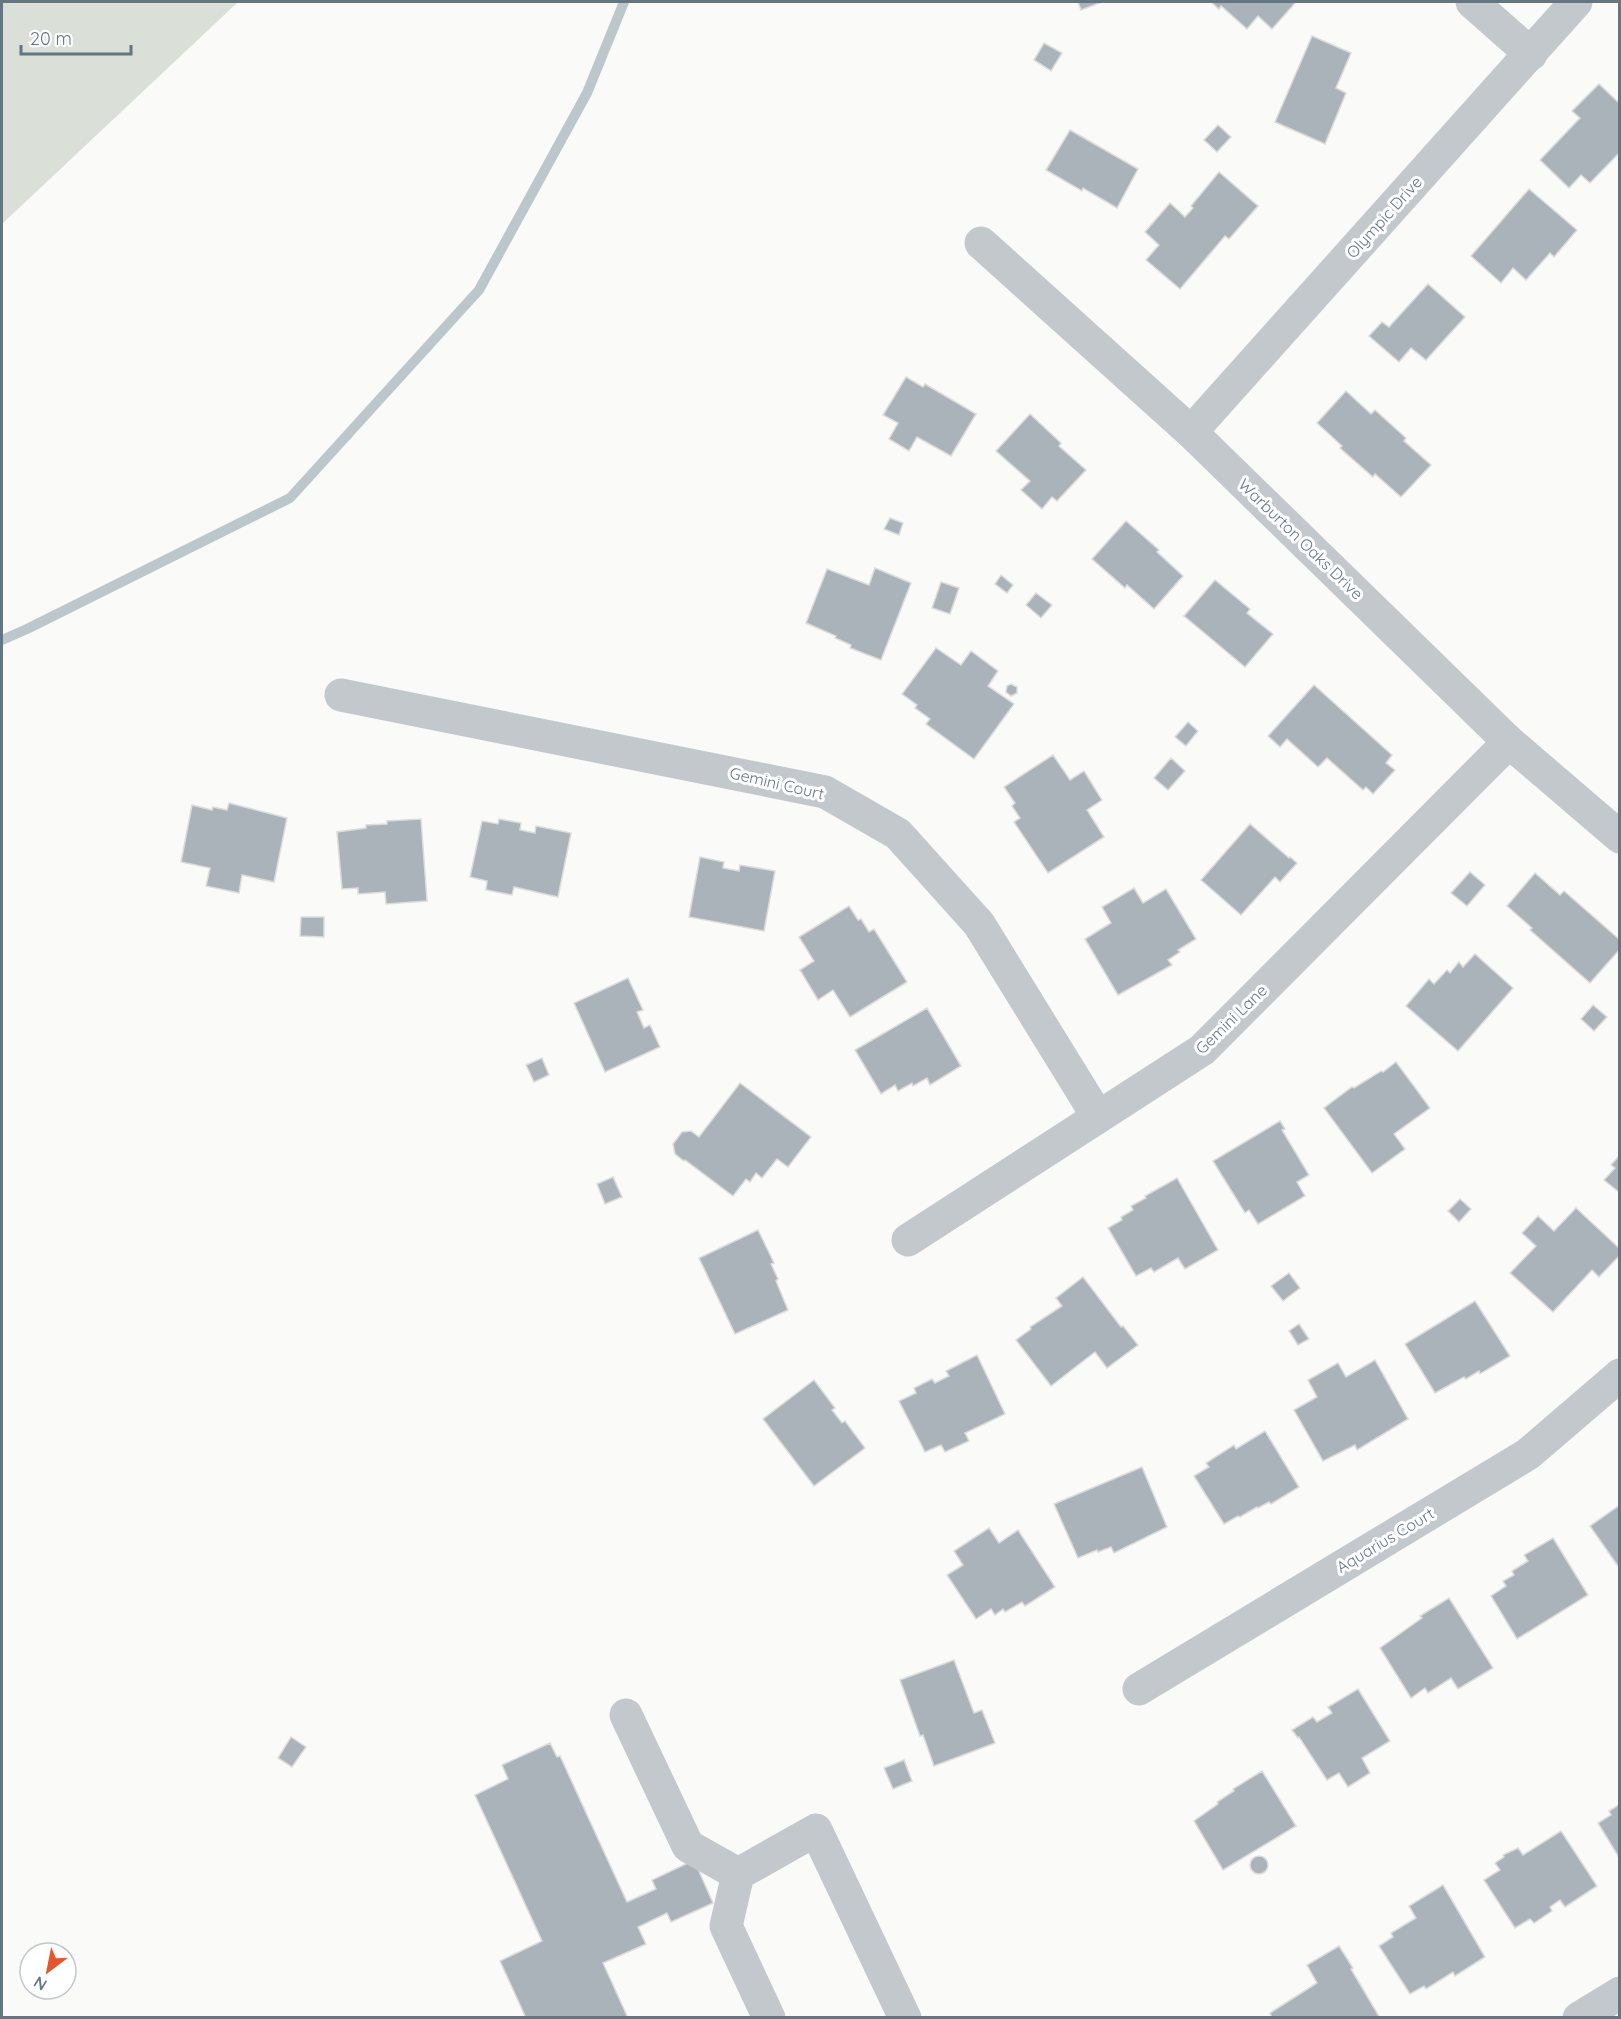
<svg xmlns="http://www.w3.org/2000/svg" width="1621" height="2019" font-family="Quicksand,sans-serif">
<style>
.green{fill:#dadfd7}
.lines{fill:none;stroke-linecap:round;stroke-linejoin:round}
.stream{stroke:#bbc7cb;stroke-width:10}
.building{fill:#aab3b9;stroke:#dcdcda;stroke-width:1.5}
.minor{stroke:#c3c8cc;stroke-width:33}
.labels{text-anchor:middle;dominant-baseline:central;stroke-width:6;stroke-linejoin:round;paint-order:stroke}
.street-label{font-size:16px;fill:#657683;stroke:#fff}
</style>
<rect width="100%" height="100%" fill="#fafaf8"/>
<path class="green" d="M2,2H238L2,224Z"/>
<g class="lines">
<path class="stream" d="M2,640L27,629L290,498L479,290L587,93L624,2"/>
</g>
<g class="building">
<path d="M1078,2H1102L1081,10Z"/>
<path d="M1211,2H1296L1272,29L1258,16L1247,29L1221,6L1219,9Z"/>
<path d="M1312,36L1351,53L1336,88L1346,93L1325,144L1275,122Z"/>
<path d="M1044,43L1062,53L1051,71L1034,60Z"/>
<path d="M1599,84L1620,104V152L1590,183L1581,175L1569,188L1540,160L1580,118L1572,111Z"/>
<path d="M1218,125L1231,137L1217,152L1204,140Z"/>
<path d="M1070,130L1138,169L1117,208L1083,188L1082,191L1046,170Z"/>
<path d="M1219,172L1258,206L1229,239L1225,236L1180,289L1146,260L1159,245L1145,232L1170,203L1185,217L1193,208L1191,206Z"/>
<path d="M1529,189L1577,230L1554,257L1550,253L1526,280L1513,268L1501,283L1471,256Z"/>
<path d="M1428,284L1465,317L1426,360L1411,348L1399,362L1369,336L1382,322L1389,327Z"/>
<path d="M906,377L923,387L925,384L976,414L951,456L917,437L909,451L889,439L898,423L883,415Z"/>
<path d="M1346,391L1371,414L1375,410L1406,438L1404,441L1431,465L1401,497L1375,474L1373,477L1340,448L1342,446L1317,423Z"/>
<path d="M1030,414L1061,443L1059,446L1086,470L1057,501L1052,497L1042,509L1021,490L1030,481L996,451Z"/>
<path d="M890,518L903,523L899,535L884,529Z"/>
<path d="M1126,521L1159,550L1157,552L1183,576L1154,609L1127,585L1125,588L1092,559Z"/>
<path d="M875,568L911,583L881,660L850,648L851,645L835,638L836,636L806,623L827,569L869,585Z"/>
<path d="M1001,575L1013,585L1007,593L995,584Z"/>
<path d="M1215,580L1250,609L1247,613L1273,634L1245,667L1184,616Z"/>
<path d="M941,582L959,588L950,614L932,608Z"/>
<path d="M1036,593L1052,605L1041,618L1026,605Z"/>
<path d="M936,648L961,665L971,651L998,671L988,686L1014,704L974,759L926,724L930,719L915,708L917,705L902,694Z"/>
<path d="M1011,684L1017,687V693L1011,696L1006,692L1007,686Z"/>
<path d="M1314,685L1392,755L1386,763L1395,770L1373,794L1366,787L1363,790L1327,758L1318,767L1287,739L1280,747L1268,736Z"/>
<path d="M1188,722L1198,731L1186,746L1175,737Z"/>
<path d="M1053,755L1070,780L1084,771L1102,800L1087,810L1104,837L1048,873L1014,822L1020,818L1012,806L1015,803L1004,787Z"/>
<path d="M1171,758L1185,771L1168,790L1154,778Z"/>
<path d="M229,803L287,818L274,882L242,875L239,893L206,886L210,868L181,862L192,805L212,810L213,807L227,810Z"/>
<path d="M421,819L427,901L386,904L385,892L358,894V888L342,889L337,832L366,828V825L387,824V821Z"/>
<path d="M499,819L521,823L520,830L535,833L536,826L571,833L558,897L514,887L512,895L486,890L487,881L470,877L482,821L498,824Z"/>
<path d="M1250,824L1289,858L1290,857L1297,863L1280,882L1275,877L1241,915L1201,880Z"/>
<path d="M700,857L724,862L723,868L739,871L740,865L775,871L764,931L689,917Z"/>
<path d="M1470,872L1485,885L1467,906L1451,893Z"/>
<path d="M1535,873L1560,895L1564,891L1620,940V949L1590,983L1530,930L1532,928L1507,906Z"/>
<path d="M1134,888L1143,903L1166,889L1196,939L1178,950L1180,952L1168,960L1172,965L1118,995L1085,939L1111,923L1102,907Z"/>
<path d="M849,906L858,920L861,919L869,932L874,929L907,982L850,1017L833,990L818,1000L800,970L814,961L799,937Z"/>
<path d="M301,917H324V937L300,936Z"/>
<path d="M1475,954L1513,988L1458,1051L1406,1006L1429,979L1434,984L1447,970L1450,973L1459,962L1463,967Z"/>
<path d="M628,978L643,1010L637,1012L644,1028L650,1025L660,1047L605,1072L574,1003Z"/>
<path d="M1593,1005L1607,1017L1594,1031L1581,1019Z"/>
<path d="M927,1008L961,1066L930,1085L927,1078L913,1086L912,1083L898,1091L895,1085L881,1094L855,1050Z"/>
<path d="M542,1058L549,1075L534,1082L526,1065Z"/>
<path d="M1396,1062L1430,1108L1394,1134L1405,1149L1372,1173L1324,1108L1352,1087L1354,1088L1381,1071L1383,1072Z"/>
<path d="M740,1083L811,1137L788,1167L777,1159L762,1178L756,1173L750,1182L746,1179L733,1196L685,1160L684,1161L675,1154L673,1144L682,1132L691,1131L699,1137Z"/>
<path d="M1280,1121L1285,1129L1282,1130L1309,1175L1297,1182L1305,1196L1258,1224L1249,1210L1245,1213L1213,1161Z"/>
<path d="M1620,1155V1193L1604,1180L1615,1168L1611,1165Z"/>
<path d="M613,1177L622,1197L605,1204L597,1184Z"/>
<path d="M1177,1178L1218,1250L1185,1269L1178,1258L1154,1272L1151,1268L1136,1276L1108,1228L1122,1220L1121,1217L1133,1210L1131,1206L1146,1198L1145,1196Z"/>
<path d="M1460,1199L1471,1209L1459,1222L1448,1211Z"/>
<path d="M1576,1208L1620,1249V1255L1599,1277L1592,1270L1553,1312L1510,1273L1536,1246L1522,1233L1538,1216L1554,1231Z"/>
<path d="M758,1230L774,1263L771,1264L778,1279L776,1281L788,1310L735,1334L699,1258Z"/>
<path d="M1289,1273L1300,1288L1283,1301L1271,1286Z"/>
<path d="M1083,1277L1121,1327L1123,1326L1138,1345L1107,1368L1095,1352L1051,1386L1016,1340L1031,1329L1030,1327L1062,1306L1056,1298Z"/>
<path d="M1475,1301L1510,1356L1480,1374L1479,1371L1466,1379L1464,1377L1435,1393L1405,1344Z"/>
<path d="M1299,1324L1309,1339L1298,1345L1289,1331Z"/>
<path d="M977,1355L1005,1414L965,1433L969,1441L945,1452L941,1445L925,1452L899,1401L916,1393L914,1388L932,1379L935,1383L949,1376L946,1371Z"/>
<path d="M1375,1360L1408,1419L1357,1450L1355,1445L1323,1461L1294,1410L1317,1397L1308,1380L1338,1363L1346,1377Z"/>
<path d="M814,1380L835,1408L832,1410L842,1423L845,1421L865,1448L814,1486L763,1419Z"/>
<path d="M1265,1431L1299,1487L1271,1504L1269,1502L1258,1508L1257,1507L1240,1517L1238,1516L1224,1524L1194,1476L1209,1467L1206,1463L1234,1445L1236,1449Z"/>
<path d="M1142,1467L1167,1527L1114,1553L1111,1547L1098,1552L1097,1550L1078,1558L1054,1504Z"/>
<path d="M1620,1505V1569L1590,1526Z"/>
<path d="M989,1528L999,1543L1018,1530L1055,1587L1025,1606L1022,1602L1005,1612L1003,1609L995,1615L991,1609L976,1619L947,1575L963,1565L954,1551Z"/>
<path d="M1553,1538L1588,1595L1517,1639L1491,1596L1506,1586L1503,1581L1514,1575L1512,1571L1528,1561L1524,1555Z"/>
<path d="M1449,1598L1493,1668L1458,1689L1451,1678L1428,1693L1425,1688L1411,1698L1380,1648L1422,1618L1420,1616Z"/>
<path d="M954,1660L974,1713L982,1710L995,1743L934,1766L923,1735L920,1736L900,1680Z"/>
<path d="M1358,1689L1390,1741L1362,1758L1370,1773L1348,1787L1339,1773L1327,1780L1299,1737L1298,1738L1292,1730L1313,1717L1317,1722L1332,1713L1328,1707Z"/>
<path d="M291,1737L306,1747L292,1767L278,1758Z"/>
<path d="M550,1743L557,1757L560,1756L627,1902L656,1889L652,1880L694,1860L713,1903L671,1922L667,1913L638,1927L646,1944L603,1963L628,2018H526L500,1961L542,1941L475,1795L508,1779L502,1765Z"/>
<path d="M904,1760L912,1781L893,1789L884,1768Z"/>
<path d="M1262,1771L1296,1826L1223,1870L1194,1821L1218,1804L1217,1802L1234,1791L1233,1789Z"/>
<path d="M1620,1804V1859L1598,1823L1611,1815L1609,1811Z"/>
<path d="M1561,1831L1597,1886L1565,1907L1560,1900L1550,1907L1552,1911L1534,1923L1530,1919L1515,1928L1484,1880L1500,1870L1495,1863L1504,1857L1503,1855L1518,1848L1523,1855Z"/>
<circle cx="1259" cy="1865" r="9"/>
<path d="M1443,1885L1485,1957L1455,1976L1453,1972L1426,1989L1424,1986L1410,1994L1379,1946L1393,1937L1391,1933L1416,1918L1409,1906Z"/>
<path d="M1339,1946L1353,1968L1351,1969L1380,2018H1272L1270,2013L1317,1983L1307,1965Z"/>
</g>
<g class="lines">
<g class="minor">
<path d="M1472,2L1531,54"/>
<path d="M981,243L1191,432L1509,742L1620,837"/>
<path d="M1191,432L1576,2"/>
<path d="M341,695L825,792L898,834L979,924L1098,1117"/>
<path d="M908,1240L1202,1050L1509,742"/>
<path d="M1139,1689L1528,1454L1620,1375"/>
<path d="M626,1715L688,1846L738,1874"/>
<path d="M769,2018L726,1926L738,1874L816,1830L905,2018"/>
<path d="M1579,2018L1620,1993"/>
</g>
</g>
<g class="labels">
<g class="street-label">
<text transform="translate(1384 217) rotate(-48)">Olympic Drive</text>
<text transform="translate(1301 539) rotate(44)">Warburton Oaks Drive</text>
<text transform="translate(777 783) rotate(13)">Gemini Court</text>
<text transform="translate(1231 1019) rotate(-44)">Gemini Lane</text>
<text transform="translate(1385 1540) rotate(-31)">Aquarius Court</text>
</g>
</g>
<rect width="1621" height="2019" fill="none" stroke="#657683" stroke-width="6"/>
<g transform="translate(48 1971) rotate(212)"><circle r="28" fill="#ffffff" stroke="#c1c8cd" stroke-width="1.5"/>
<path d="M0-4.5L10 22L0 15L-10 22Z" fill="#e4572e"/>
<text y="-9" font-size="16" font-weight="bold" text-anchor="middle" fill="#657683">N</text>
</g>
<path d="M21 45v9h110v-9" fill="none" stroke="#657683" stroke-width="3"/>
<text x="30" y="45" font-size="18" fill="#657683" stroke="#ffffff" stroke-width="4.5" paint-order="stroke">20 m</text>
</svg>
